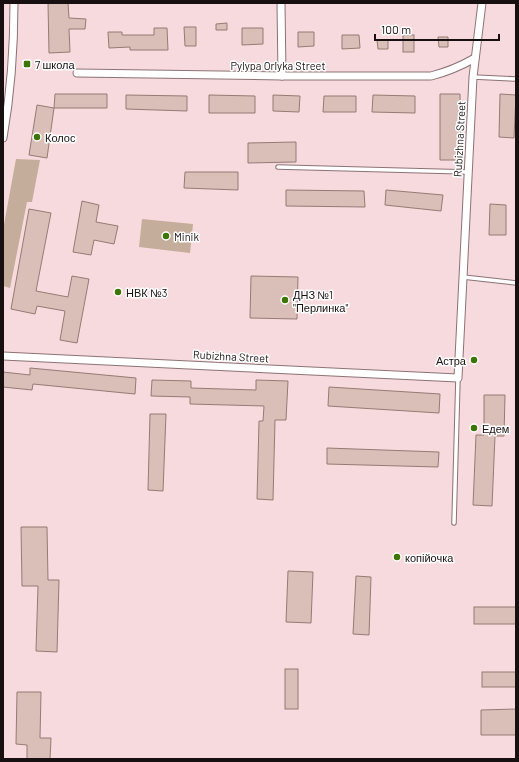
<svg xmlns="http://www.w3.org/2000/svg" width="519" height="762" font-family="Barlow,sans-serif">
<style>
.green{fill:#c4ad9b}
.building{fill:#dabfb8;stroke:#947b74}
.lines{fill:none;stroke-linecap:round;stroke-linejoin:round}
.service-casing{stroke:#8c7275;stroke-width:5.5}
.minor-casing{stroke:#8c7275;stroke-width:9}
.service{stroke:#fff;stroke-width:3.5}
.minor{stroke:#fff;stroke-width:7}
.poi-dot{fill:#3d7506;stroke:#fff;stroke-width:1.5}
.labels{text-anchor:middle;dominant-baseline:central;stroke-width:3;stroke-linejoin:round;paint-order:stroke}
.poi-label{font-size:11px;fill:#180f10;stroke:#fff;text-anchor:start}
.street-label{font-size:11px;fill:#180f10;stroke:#fff}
</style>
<rect width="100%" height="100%" fill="#f7dadd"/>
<g class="green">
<path d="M16,159L40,160L32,202H27L10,288L3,286V230Z"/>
<path d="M142,219L193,224L190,253L139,247Z"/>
</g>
<g class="building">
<path d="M48,3H68L69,18L86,19L85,29H69L70,52L49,53Z"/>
<path d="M227,23V30H216V24Z"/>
<path d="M184,27H196V46H185Z"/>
<path d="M154,28H167L168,50H130V47L109,48L108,32H122V35H154Z"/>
<path d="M242,28H263V44L242,45Z"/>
<path d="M298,32H314V46L298,47Z"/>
<path d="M342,35H359L360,48L342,49Z"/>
<rect x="403" y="35" width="11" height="17"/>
<path d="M438,37H448V47H439Z"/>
<path d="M377,40H388V49H378Z"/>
<path d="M55,94H107V108H54Z"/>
<path d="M440,94H460L461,160H440Z"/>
<path d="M500,94L516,95L514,138L499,137Z"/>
<path d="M126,95L187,96V111L126,109Z"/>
<path d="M209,95L255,96V113H209Z"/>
<path d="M273,95L300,96L299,112L273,111Z"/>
<path d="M373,95L415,96V113L372,112Z"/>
<path d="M324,96H356V112H323Z"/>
<path d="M37,105L54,108L47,158L29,155Z"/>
<path d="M296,142V162L248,163V143Z"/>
<path d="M185,172H238V190L184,188Z"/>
<path d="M286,190L364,191L365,207L286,206Z"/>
<path d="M386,190L443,195L441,211L385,205Z"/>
<path d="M82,201L99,205L96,222L118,226L114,244L94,240L91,255L73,252Z"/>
<path d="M490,204L506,205V235H489Z"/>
<path d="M29,209L51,213L36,291L68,297L72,276L89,279L77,343L60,340L65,311L37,306L35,314L11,309Z"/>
<path d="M251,276L298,277L297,319L250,318Z"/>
<path d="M30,368L136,378L135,394L33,384L32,390L3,387V372L30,375Z"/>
<path d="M152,380L191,381V388L256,390V380L288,381L286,420H275L273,500L257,499L259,421H263L264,406L190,404V397L151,396Z"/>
<path d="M329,387L440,394L439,413L328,406Z"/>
<path d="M484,395H505L504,436H495L492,506L473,505L476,435H484Z"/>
<path d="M150,414H166L163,491L148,490Z"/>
<path d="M327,448L439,452L438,467L327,464Z"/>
<path d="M21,527H47L48,580H59L57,652L36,651L38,586H22Z"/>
<path d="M288,571L313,572L311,623L286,622Z"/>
<path d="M356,576L371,577L369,635L353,634Z"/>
<rect x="474" y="607" width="42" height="17"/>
<rect x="285" y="669" width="13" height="40"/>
<rect x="482" y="672" width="34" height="15"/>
<path d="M17,692H41L40,738H51L50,759H27V745L16,744Z"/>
<path d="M516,709V735H481V710Z"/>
</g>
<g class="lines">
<g class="service-casing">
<g id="service">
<path d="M473,77L516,79"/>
<path d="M278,167L468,172"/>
<path d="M463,277L516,283"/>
<path d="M454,523L458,378"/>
</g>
</g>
<g class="minor-casing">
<g id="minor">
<path d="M281,3L282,76"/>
<path d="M77,73L282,76H431C447,72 461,66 475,58"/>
<path d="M3,138C11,92 14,50 14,3"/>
<path d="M3,356L458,378L473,77L482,3"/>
</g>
</g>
<use href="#service" class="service"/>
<use href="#minor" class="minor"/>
</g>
<g class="poi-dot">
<rect x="23" y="60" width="8" height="8" rx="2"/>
<circle cx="37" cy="137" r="4"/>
<circle cx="166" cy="236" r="4"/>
<circle cx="118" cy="292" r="4"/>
<circle cx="285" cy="300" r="4"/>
<circle cx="474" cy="360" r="4"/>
<circle cx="474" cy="428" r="4"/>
<circle cx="397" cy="557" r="4"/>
</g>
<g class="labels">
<g class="poi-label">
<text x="35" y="64">7 школа</text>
<text x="45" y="137">Колос</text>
<text x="174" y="236">Minik</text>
<text x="126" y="292">НВК №3</text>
<text x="293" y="294">ДНЗ №1<tspan x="293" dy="13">"Перлинка"</tspan></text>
<text x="466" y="360" text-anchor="end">Астра</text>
<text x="482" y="428">Едем</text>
<text x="405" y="557">копійочка</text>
</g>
<g class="street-label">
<text x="278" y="65">Pylypa Orlyka Street</text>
<text transform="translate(459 139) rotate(-87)">Rubizhna Street</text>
<text transform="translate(231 356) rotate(3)">Rubizhna Street</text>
</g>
</g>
<rect width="519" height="762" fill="none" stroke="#180f10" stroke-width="8"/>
<path d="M375 34v6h124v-6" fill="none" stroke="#180f10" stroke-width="2"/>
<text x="381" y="34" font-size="12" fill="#180f10" stroke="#ffffff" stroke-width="3" paint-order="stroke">100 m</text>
</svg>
